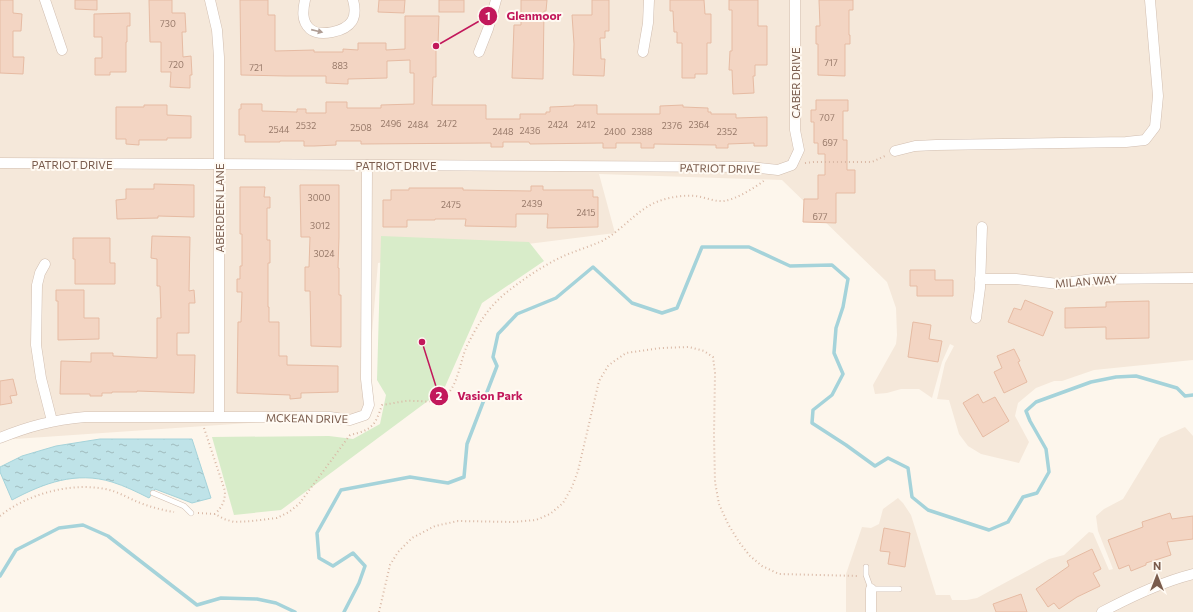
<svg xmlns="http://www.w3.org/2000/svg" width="1193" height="612" font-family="Commissioner,sans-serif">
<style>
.residential{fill:#f5e8da}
.park{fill:#d8ecc9}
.water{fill:url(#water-ripples);stroke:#a5d3da}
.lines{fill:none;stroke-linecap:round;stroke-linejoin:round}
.stream{stroke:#a5d3da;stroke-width:3.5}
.building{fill:#f3d5c3;stroke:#e6bba3}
.lane-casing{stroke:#d1beb0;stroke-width:6}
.street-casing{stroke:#d1beb0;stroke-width:11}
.path{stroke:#d9b8a5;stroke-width:2;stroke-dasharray:1 3;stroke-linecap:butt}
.lane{stroke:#fff;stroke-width:5}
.street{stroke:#fff;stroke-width:10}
.oneway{fill:#af9d94}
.labels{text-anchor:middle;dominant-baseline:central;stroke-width:4;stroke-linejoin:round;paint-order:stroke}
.number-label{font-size:9px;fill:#987a6a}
.street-label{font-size:11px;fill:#7a5c4d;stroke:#fffaf3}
.leader{fill:none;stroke:#c2185b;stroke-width:1.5}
.callout-dot{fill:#c2185b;stroke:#fffaf3;stroke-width:1.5}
.mark-label{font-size:12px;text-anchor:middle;font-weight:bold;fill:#fff}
.callout-label{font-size:12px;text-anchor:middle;font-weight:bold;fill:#c2185b;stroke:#fffaf3;stroke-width:4;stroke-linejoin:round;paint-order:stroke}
</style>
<defs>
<pattern id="water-ripples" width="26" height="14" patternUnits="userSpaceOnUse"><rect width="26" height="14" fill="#bfe3e8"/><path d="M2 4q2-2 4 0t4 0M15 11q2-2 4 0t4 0" fill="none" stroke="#a0bbbe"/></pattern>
</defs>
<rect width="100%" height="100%" fill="#fdf6ec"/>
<g class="residential">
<path d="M0,0H1193V360L1094,370L1062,381H1054L1036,388L1018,403L1015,416L1029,442L1019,463L981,454L968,446L959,434L949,400L937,399L945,363L954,346L950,344L942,362L932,398L919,389H901L887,393L875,394L873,385L896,344L897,335L896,308L887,282L782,180L599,174L615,233L378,263L365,415L0,440Z"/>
<path d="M1185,427L1193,436V612H846V574L862,527L871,528L879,524L883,509L898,498L903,503L911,515L936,595H950L952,600H967L977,598L1049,559L1064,555L1089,532L1093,533L1109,570L1113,569L1098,531L1096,516L1104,509L1123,499L1160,438Z"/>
</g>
<path class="park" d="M381,236L529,242L544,261L482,303L444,389L281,510L234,515L212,437L329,436L353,439L380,424L386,395L377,380Z"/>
<path class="water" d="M100,439H192L211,498L192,503L155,489L149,498C137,492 125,486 112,482C76,471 44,483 12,500L0,472V467L22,456L56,446Z"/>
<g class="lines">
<g class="stream">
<path d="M0,576L16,550L59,528L83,525L108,536L197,605L221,598L257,599L276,603L295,612"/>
<path d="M344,612L359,583L365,566L353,553L333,566L319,558L317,533L341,490L410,477L448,483L464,477L467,444L497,366L493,357L498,334L517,314L556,298L593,267L632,303L662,313L677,308L702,247H749L790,266L832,265L848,279L843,307L836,328L834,353L843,374L832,395L813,410L812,423L846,445L875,466L888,458L908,468L912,497L928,510L989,530L1008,522L1023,497L1037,493L1049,472L1046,449L1030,421L1026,411L1036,402L1091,382L1116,377L1136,376L1177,388L1185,396L1193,395"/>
</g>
</g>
<g class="building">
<path d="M0,0H13V13L22,14L21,31H13V57H24L23,74L0,73Z"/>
<path d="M75,0H97V10L75,9Z"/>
<path d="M149,0H172V13H185L186,32H182L183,57L191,56L192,75H190V88L170,87L171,72H161V42H150Z"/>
<path d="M240,0H268V15H275V51L314,50V52H343V49L358,50V43H386V50L405,49V16H439L438,45H436V77H433L432,105H486V119H520V114H546V112H550V107L574,106V105H597V114H660V106L683,105V107L708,108V112H711V114H736V118L767,117V146H754V143L728,144V148H716V145L654,144V148H641V143H616V148H603V143L530,144L529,142H503V147H491V143L361,144V141H336V145L314,146H304V141H280V142H245V135H239V109H241V104H262V111L297,112V109H306V113H326V102H347V108H381V105L414,104V73H410V60L387,61V78L348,79V84L326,83V76H286L241,75Z"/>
<path d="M379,0H405L404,13L378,12Z"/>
<rect x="439" y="0" width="25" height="12"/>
<path d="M521,0H547L546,11H544L543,79L512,78L514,25H521Z"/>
<path d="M592,0H609V31H605V38H600L601,59H605L604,76L573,75L574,44L572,15H592Z"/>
<path d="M670,0H704L705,14H711V43H707V74H695V78H682V43H677V32H674L673,11H670Z"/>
<path d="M729,0H758V26H767V65H755V76H753L754,93L733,94L732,70H729L730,51H732V10H729Z"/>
<path d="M819,0H853V10H849V35H850V44H845V76L818,75V44H816V26H820Z"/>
<path d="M130,13V26H127V42H126V72H110V75H95V58H102V37H94V14Z"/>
<path d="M816,100H848V111H843V140H847V170H855V193H836V223L803,222L804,199H818V175H825V154H818V143H814V122H811V110H816Z"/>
<path d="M144,105H167V115L191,116V138H167V140H139V145L126,144V139H116V107H144Z"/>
<path d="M154,184L194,185V217L158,216V218L117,219L116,200L126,199V189H154Z"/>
<path d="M300,185H339V237L338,268H339V295H341V347L311,346L310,291H305V267H309L310,237H301Z"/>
<path d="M531,186H543V190H593V197H598V227L547,228L548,214H516V227L465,226L466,219H435V220H407V227H383V200H391V190H409V188H463V190L531,191Z"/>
<path d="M240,187H265L264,197H270V208H267V240H270V263H268V307H269V322H279V356H287V365L338,366V392L301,393V398L290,399V395L237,393L238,322H241L242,292H237V279H240V266H242V234H240Z"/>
<path d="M152,236L190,237L189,291L194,290L195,303H189V333H177V355H195L194,393L137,391V392H112V393H102V396H90V394H60L61,361L91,362V353H113V356L157,358V318H161L160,286H157V259L151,258Z"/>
<path d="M73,238H110V263H115V284H75V259H73Z"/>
<path d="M910,270H935V280H953V296H917V286H910Z"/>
<path d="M56,290H84V318H99V339L58,340V301H56Z"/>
<path d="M1025,300L1053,312L1043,336L1008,322L1014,308L1021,310Z"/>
<path d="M1149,301V338L1106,339V327L1065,328V308L1106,307V302Z"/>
<path d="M913,322L931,325L929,339L942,341L938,362L908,357Z"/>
<path d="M1014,349L1020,361L1018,362L1027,382L1004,393L994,372L1002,368L997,356Z"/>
<path d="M13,379L17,395L10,396L12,403L0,405V381Z"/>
<path d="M978,394L983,403L995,397L1009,421L983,437L963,403Z"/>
<path d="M1170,513L1172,519L1193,516V539L1167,542L1171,555L1146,563V565L1131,571L1129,565L1119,569L1108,540L1143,527L1142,522Z"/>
<path d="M884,528L910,533L905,567L888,564L890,552L880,551Z"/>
<path d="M1092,549L1101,569L1093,573L1100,586L1077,597L1059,609L1054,603L1048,607L1036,589L1069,566L1067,561Z"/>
<path d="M1021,594L1027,612H996L993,604Z"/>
</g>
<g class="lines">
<g class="lane-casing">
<g id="lane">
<path d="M153,493L184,506L191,513"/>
<path d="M866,567V575L871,589H899"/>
</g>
</g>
<g class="street-casing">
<g id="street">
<path d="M45,0L62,50"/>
<path d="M210,0L217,30L219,57V416"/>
<path d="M305,0C303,9 301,21 310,29C320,37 345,32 352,21C356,14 355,7 353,0"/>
<path d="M479,52L488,29L496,0"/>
<path d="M643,52L648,23L649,0"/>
<path d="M895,151L915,146L936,145L1126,142L1145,140L1155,127L1158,96L1150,0"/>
<path d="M0,163L751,167L778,170L792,165L799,150L795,130V0"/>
<path d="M45,264L40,273L37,285L36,345L41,378L52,421"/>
<path d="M980,279H1016L1058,284L1093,279L1193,278"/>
<path d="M976,318L980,288L982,227"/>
<path d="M0,438C29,426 53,420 85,417H330L350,420L365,415L369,405L366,379L367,165"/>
<path d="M871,589V612"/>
<path d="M1102,612C1130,597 1161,582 1193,574"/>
</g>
</g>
<g class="path">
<path d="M805,163L814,162H872L887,155"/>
<path d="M204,428L225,491C225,502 222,507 215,514"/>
<path d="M198,513L215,514L224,519L234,522L252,521L277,518L289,512L299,504L350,435C372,430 375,426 382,405C390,404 398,402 406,401C418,400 430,404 442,398C457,391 460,362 466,348C476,327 488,307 507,292C525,278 545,264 566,255C578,250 591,246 602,241C623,230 637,209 659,201C670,197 683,195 695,196C705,197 714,202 724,201C737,199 754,188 765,180"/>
<path d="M0,516C28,493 77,480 113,491C122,494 130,499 138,502C150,507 162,510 174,512"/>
<path d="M379,612L390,565L398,552L412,538L435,526L458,521L513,522L536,520L550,514L563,503L572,487L578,471L599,381L608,366L613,362L626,353L661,348L689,347L704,351L713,357L715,373L714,435L715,482L719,504L728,524L739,542L750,556L762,566L779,574L859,576"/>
</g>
<use href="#lane" class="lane"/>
<use href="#street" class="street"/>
</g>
<defs><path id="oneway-solid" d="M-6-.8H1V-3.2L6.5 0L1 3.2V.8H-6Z"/></defs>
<use class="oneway" href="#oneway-solid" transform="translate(317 31) rotate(13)"/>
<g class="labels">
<g class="number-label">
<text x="168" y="23">730</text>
<text x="831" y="62">717</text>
<text x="176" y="64">720</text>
<text x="340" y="65">883</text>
<text x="256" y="67">721</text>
<text x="827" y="117">707</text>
<text x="391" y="123">2496</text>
<text x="447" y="123">2472</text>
<text x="418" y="124">2484</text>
<text x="558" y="124">2424</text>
<text x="586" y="124">2412</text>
<text x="699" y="124">2364</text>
<text x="306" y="125">2532</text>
<text x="672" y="125">2376</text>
<text x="361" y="127">2508</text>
<text x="279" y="129">2544</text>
<text x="530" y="130">2436</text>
<text x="503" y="131">2448</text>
<text x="615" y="131">2400</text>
<text x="642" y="131">2388</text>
<text x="727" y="131">2352</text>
<text x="830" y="142">697</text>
<text x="319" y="197">3000</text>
<text x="532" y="203">2439</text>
<text x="451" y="204">2475</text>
<text x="586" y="212">2415</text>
<text x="820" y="216">677</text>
<text x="320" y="225">3012</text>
<text x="324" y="253">3024</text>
</g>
<g class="street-label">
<text transform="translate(795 83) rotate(-90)">CABER DRIVE</text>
<text x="72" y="164">PATRIOT DRIVE</text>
<text x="396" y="165">PATRIOT DRIVE</text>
<text transform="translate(720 168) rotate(1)">PATRIOT DRIVE</text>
<text transform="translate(219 208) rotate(-90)">ABERDEEN LANE</text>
<text transform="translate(1086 281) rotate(-4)">MILAN WAY</text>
<text transform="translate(307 418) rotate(1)">MCKEAN DRIVE</text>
</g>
</g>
<path class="leader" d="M436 46L488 16M422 342L439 396"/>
<g class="callout-dot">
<circle cx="436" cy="46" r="4"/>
<circle cx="422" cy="342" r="4"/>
<circle cx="488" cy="16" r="10"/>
<circle cx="439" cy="396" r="10"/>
</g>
<g class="mark-label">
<text x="488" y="20">1</text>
<text x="439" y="400">2</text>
</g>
<g class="callout-label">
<text x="534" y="20">Glenmoor</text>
<text x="490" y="400">Vasion Park</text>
</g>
<g transform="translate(1157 576)" stroke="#fffaf3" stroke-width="3" paint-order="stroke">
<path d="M0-3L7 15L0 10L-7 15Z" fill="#7a5c4d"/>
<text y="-6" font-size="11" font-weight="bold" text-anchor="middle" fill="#7a5c4d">N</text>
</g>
</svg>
